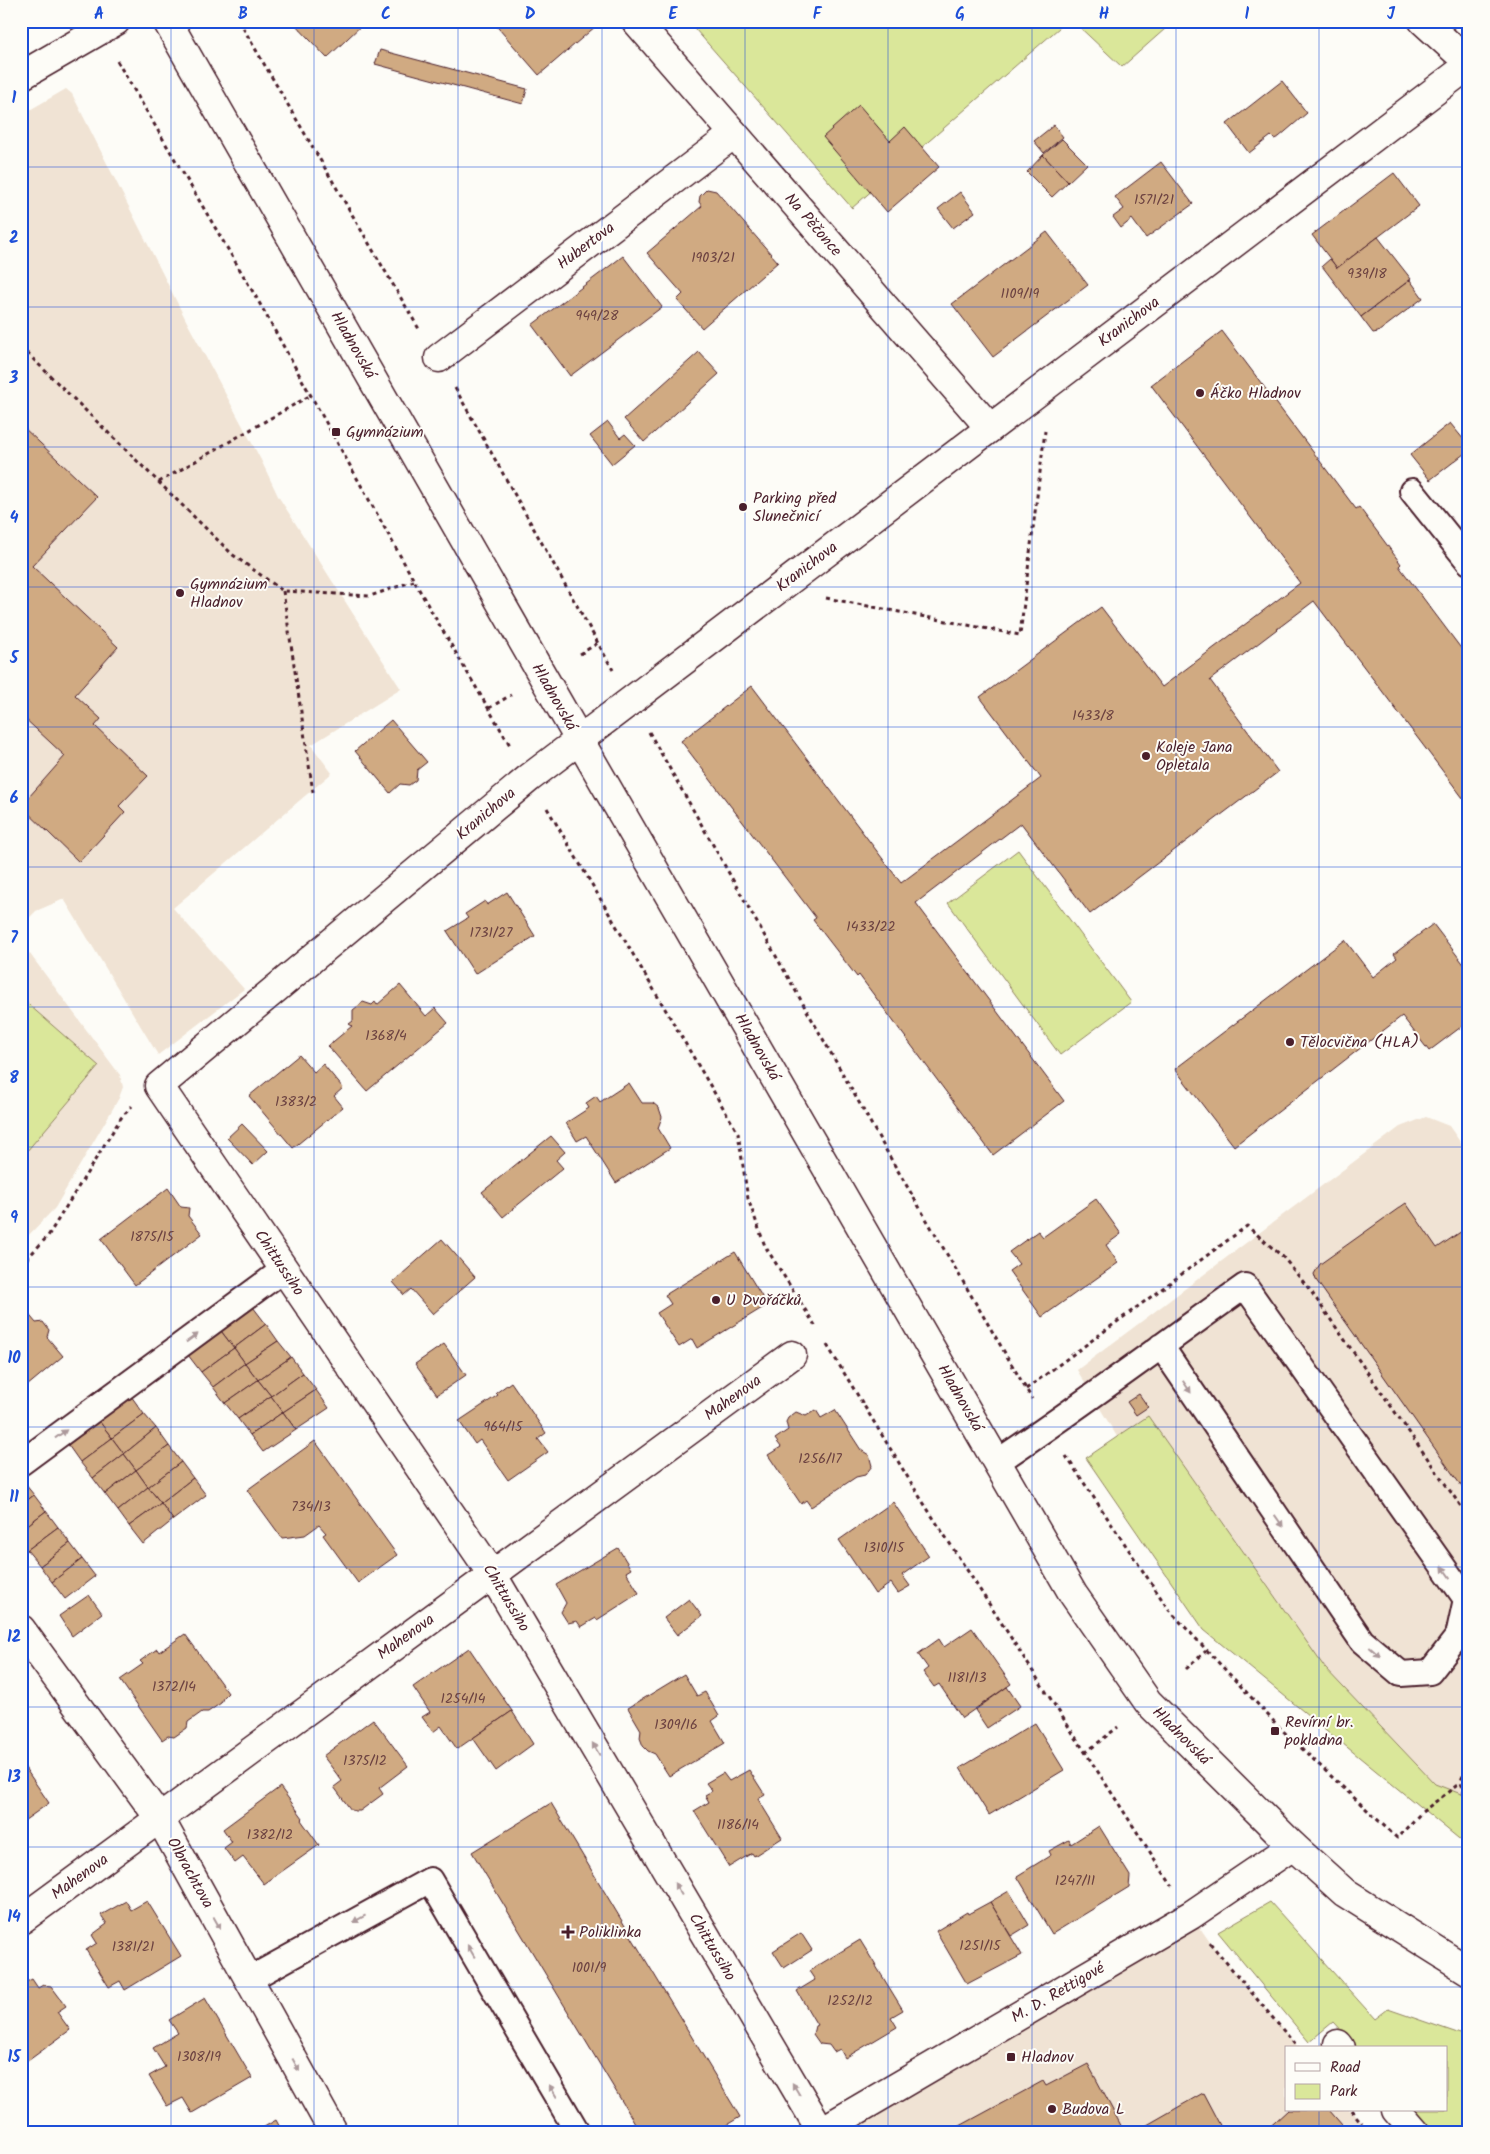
<svg xmlns="http://www.w3.org/2000/svg" width="1490" height="2154" font-family="Kalam,sans-serif">
<style>
.built{fill:#f0e3d4}
.green{fill:#dae79a;stroke:#928362}
.building{fill:#d0aa82;stroke:#4a1f2b}
.lines{fill:none;stroke-linecap:round;stroke-linejoin:round}
.service-casing{stroke:#4a1f2b;stroke-width:28}
.minor-casing{stroke:#4a1f2b;stroke-width:31}
.path{stroke:#4a1f2b;stroke-width:3;stroke-dasharray:4 4;stroke-linecap:butt}
.service{stroke:#fdfcf7;stroke-width:24}
.minor{stroke:#fdfcf7;stroke-width:28}
.oneway{fill:#ac999b}
.grid{fill:none;stroke:#1d4ed8;stroke-width:1;stroke-opacity:0.55}
.poi-dot{fill:#4a1f2b;stroke:#fdfcf7;stroke-width:2}
.labels{text-anchor:middle;dominant-baseline:central;stroke-width:4;stroke-linejoin:round;paint-order:stroke}
.number-label{font-size:14px;fill:#6c4241}
.street-label{font-size:16px;fill:#4a1f2b;stroke:#fdfcf7}
.poi-label{font-size:16px;fill:#4a1f2b;stroke:#fdfcf7;text-anchor:start}
.neatline{fill:none;stroke:#1d4ed8;stroke-width:2}
.grid-label{font-size:16px;text-anchor:middle;font-weight:bold;fill:#1d4ed8}
</style>
<rect width="100%" height="100%" fill="#fdfcf7"/>
<filter id="ink" filterUnits="userSpaceOnUse"><feTurbulence type="fractalNoise" baseFrequency=".02" numOctaves="2"/><feDisplacementMap in="SourceGraphic" scale="10" xChannelSelector="R" yChannelSelector="G"/><feConvolveMatrix kernelMatrix="1 2 1 2 8 2 1 2 1" color-interpolation-filters="sRGB"/></filter>
<g filter="url(#ink)">
<g class="built">
<path d="M66,89L72,94L189,326L261,460L278,496L401,689L311,745L332,773L173,908L244,989L158,1055L64,899L36,911L21,926V115Z"/>
<path d="M21,942L120,1075L123,1087L119,1098L55,1208L21,1243Z"/>
<path d="M1426,1117L1449,1126L1465,1149L1469,1146V1847L1359,1757L1191,1560L1077,1370L1400,1127Z"/>
<path d="M1191,1915L1214,1948L1298,2048H1286V2110H1352L1371,2133H822Z"/>
</g>
<g class="green">
<path d="M688,21H1067L852,208Z"/>
<path d="M1073,21H1174L1122,67Z"/>
<path d="M1018,850L1131,1002L1060,1055L948,903Z"/>
<path d="M21,998L99,1066L21,1158Z"/>
<path d="M1148,1416L1325,1668L1435,1784L1469,1797V1847L1204,1630L1086,1458Z"/>
<path d="M1270,1902L1375,2019L1388,2009L1469,2037V2133H1435L1415,2110H1446V2048H1357L1333,2022L1309,2042L1218,1932Z"/>
</g>
<g class="building">
<path d="M292,21H366L327,58Z"/>
<path d="M492,21H592L596,26L539,75Z"/>
<path d="M380,50L527,89L523,104L375,64Z"/>
<path d="M1282,81L1307,113L1279,137L1274,139L1271,136L1249,153L1227,124Z"/>
<path d="M859,105L890,141L905,127L939,167L887,212L823,137Z"/>
<path d="M1054,125L1063,137L1044,153L1034,141Z"/>
<path d="M1062,139L1087,164L1068,182L1043,155Z"/>
<path d="M1043,155L1068,182L1052,197L1027,172Z"/>
<path d="M1161,162L1193,204L1146,238L1132,219L1121,228L1113,217L1124,209L1115,197Z"/>
<path d="M1394,173L1419,206L1337,268L1312,235Z"/>
<path d="M707,189L716,191L778,262L702,328L677,300L683,294L647,253L702,206L699,202L700,196Z"/>
<path d="M960,192L975,212L953,228L938,209Z"/>
<path d="M1047,232L1088,285L993,357L952,304Z"/>
<path d="M1378,237L1411,279L1361,317L1322,266L1330,259L1337,268Z"/>
<path d="M623,256L662,307L570,376L532,325Z"/>
<path d="M1410,280L1423,298L1378,332L1373,333L1361,317Z"/>
<path d="M1222,331L1356,509L1359,507L1401,564L1399,566L1469,659V794L1463,798L1314,601L1210,680L1278,772L1090,914L1021,823L916,903L1064,1101L993,1155L859,975L857,977L813,920L816,918L681,741L752,686L901,883L1041,778L980,697L1101,607L1162,687L1300,583L1151,385Z"/>
<path d="M699,352L719,374L644,442L624,419Z"/>
<path d="M608,422L620,438L625,434L635,445L612,464L590,436Z"/>
<path d="M1450,423L1469,446V450L1430,480L1410,455Z"/>
<path d="M21,425L97,497L32,566L118,647L75,695L101,719L95,726L148,776L119,806L125,812L79,862L21,806L65,756L21,715Z"/>
<path d="M391,720L427,762L417,770L416,780L409,785L400,784L390,793L355,751Z"/>
<path d="M507,892L535,936L475,974L447,931L468,918L465,914L485,901L487,905Z"/>
<path d="M1433,924L1469,971V1021L1429,1051L1402,1016L1234,1146L1175,1069L1345,940L1373,977L1397,958L1394,954Z"/>
<path d="M400,985L426,1016L435,1008L448,1023L367,1091L328,1046L352,1026L349,1024L353,1021V1010L363,1002L372,1005L375,1002L377,1005Z"/>
<path d="M299,1055L314,1072L323,1064L343,1088L334,1096L343,1107L293,1148L249,1096Z"/>
<path d="M629,1083L642,1103H653L659,1108L662,1117L658,1128L670,1148L616,1183L586,1136L577,1141L566,1123L589,1108L586,1103L596,1096L600,1102Z"/>
<path d="M242,1124L268,1151L253,1165L227,1138Z"/>
<path d="M551,1136L565,1152L556,1160L563,1168L503,1217L482,1192Z"/>
<path d="M168,1188L181,1207L189,1208L188,1216L202,1234L135,1285L101,1239Z"/>
<path d="M1096,1199L1121,1234L1106,1245L1118,1263L1042,1317L1009,1271L1019,1264L1009,1252L1038,1231L1043,1237Z"/>
<path d="M1406,1203L1437,1248L1462,1231L1469,1240V1497L1316,1280L1314,1274L1320,1264Z"/>
<path d="M442,1239L475,1277L433,1314L411,1289L404,1295L393,1282Z"/>
<path d="M735,1252L767,1305L697,1348L692,1339L679,1347L657,1313L671,1304L665,1295Z"/>
<path d="M21,1305L36,1323L43,1322L49,1330L47,1337L63,1356L21,1391Z"/>
<path d="M253,1307L266,1324L234,1348L221,1331Z"/>
<path d="M266,1324L278,1341L245,1363L234,1348Z"/>
<path d="M221,1331L234,1348L201,1372L188,1355Z"/>
<path d="M278,1341L291,1357L258,1380L245,1363Z"/>
<path d="M444,1344L466,1375L437,1395L415,1364Z"/>
<path d="M234,1348L245,1363L213,1387L201,1372Z"/>
<path d="M291,1357L303,1373L271,1396L258,1380Z"/>
<path d="M245,1363L258,1380L225,1403L213,1387Z"/>
<path d="M303,1373L316,1390L283,1412L271,1396Z"/>
<path d="M258,1380L271,1396L238,1419L225,1403Z"/>
<path d="M511,1382L546,1433L538,1439L548,1452L508,1480L480,1440L475,1444L459,1421L498,1395L496,1393Z"/>
<path d="M316,1390L329,1408L296,1430L283,1412Z"/>
<path d="M1139,1394L1148,1407L1136,1415L1127,1402Z"/>
<path d="M131,1396L144,1414L112,1438L99,1421Z"/>
<path d="M271,1396L283,1412L250,1435L238,1419Z"/>
<path d="M816,1410L821,1418L835,1410L861,1450L869,1455L872,1466L865,1475L856,1477L811,1507L806,1500L801,1504L768,1455L781,1447L775,1439L788,1430L786,1422L788,1418L796,1412L806,1416Z"/>
<path d="M283,1412L296,1430L263,1452L250,1435Z"/>
<path d="M144,1414L156,1428L124,1454L112,1438Z"/>
<path d="M99,1421L112,1438L80,1462L68,1445Z"/>
<path d="M156,1428L169,1446L136,1470L124,1454Z"/>
<path d="M112,1438L124,1454L93,1478L80,1462Z"/>
<path d="M315,1441L397,1555L358,1583L323,1535L326,1533L319,1525L305,1535L282,1538L247,1490Z"/>
<path d="M169,1446L181,1462L148,1487L136,1470Z"/>
<path d="M124,1454L136,1470L105,1494L93,1478Z"/>
<path d="M181,1462L193,1478L161,1503L148,1487Z"/>
<path d="M136,1470L148,1487L118,1511L105,1494Z"/>
<path d="M193,1478L206,1495L173,1520L161,1503Z"/>
<path d="M21,1479L34,1495L21,1505Z"/>
<path d="M148,1487L161,1503L129,1526L118,1511Z"/>
<path d="M34,1495L46,1511L21,1530V1505Z"/>
<path d="M893,1502L929,1556L902,1575L910,1586L898,1593L891,1583L875,1594L839,1540Z"/>
<path d="M161,1503L173,1520L143,1544L129,1526Z"/>
<path d="M46,1511L58,1527L27,1550L21,1542V1530Z"/>
<path d="M58,1527L70,1543L40,1566L27,1550Z"/>
<path d="M70,1543L82,1559L52,1582L40,1566Z"/>
<path d="M618,1548L631,1569L626,1572L639,1593L597,1620L596,1618L581,1627L577,1621L568,1623L561,1612L566,1603L556,1585Z"/>
<path d="M82,1559L95,1576L65,1599L52,1582Z"/>
<path d="M89,1595L102,1613L72,1636L59,1616Z"/>
<path d="M689,1599L702,1616L677,1635L664,1618Z"/>
<path d="M972,1628L1011,1684L962,1718L939,1684L934,1687L923,1672L928,1668L918,1654L939,1639L944,1647Z"/>
<path d="M185,1634L228,1693L223,1698L221,1703L208,1712H202L188,1722L187,1728L174,1737L168,1736L162,1740L120,1680L143,1664L140,1661L157,1649L159,1652Z"/>
<path d="M469,1648L512,1711L457,1749L441,1726L433,1732L422,1717L430,1712L413,1687Z"/>
<path d="M684,1674L697,1696L705,1692L719,1716L712,1721L725,1743L669,1776L655,1754L648,1751L643,1746L640,1738L641,1730L628,1708Z"/>
<path d="M1007,1687L1020,1706L987,1728L975,1710Z"/>
<path d="M512,1711L533,1744L496,1771L473,1738Z"/>
<path d="M373,1719L408,1766L379,1788L383,1794L360,1811H356L351,1810L334,1787L342,1781L323,1756Z"/>
<path d="M1035,1723L1064,1770L989,1815L960,1768Z"/>
<path d="M21,1762L49,1803L21,1823Z"/>
<path d="M749,1770L765,1795L758,1799L782,1838L754,1856L752,1853L729,1867L694,1811L709,1802L705,1795L712,1791L706,1783L723,1773L729,1781Z"/>
<path d="M280,1787L303,1818L301,1820L319,1845L264,1884L243,1857L235,1863L224,1848L232,1842L223,1829Z"/>
<path d="M551,1803L740,2117L713,2133H641L472,1852Z"/>
<path d="M1099,1826L1130,1876L1129,1887L1052,1934L1017,1876L1051,1855L1049,1851L1069,1840L1071,1844Z"/>
<path d="M1009,1891L1029,1925L1011,1936L990,1902Z"/>
<path d="M126,1901L131,1910L147,1901L181,1956L125,1990L120,1981L109,1987L86,1950L97,1943L92,1935L107,1924L101,1915Z"/>
<path d="M990,1902L1022,1955L967,1984L936,1931L967,1912L968,1914Z"/>
<path d="M801,1933L812,1950L784,1968L773,1951Z"/>
<path d="M860,1940L903,2010L891,2017L897,2027L845,2058L840,2049L834,2052L829,2045L820,2044L813,2034L815,2026L817,2025L797,1991L815,1980L809,1971Z"/>
<path d="M32,1979L38,1988L43,1985L51,1986L66,2006L57,2012L70,2030L25,2063L21,2058V1985Z"/>
<path d="M205,1998L252,2078L192,2113L183,2098L167,2106L149,2076L165,2067L153,2048L178,2033L169,2020Z"/>
<path d="M1088,2064L1125,2133H947L1043,2081L1046,2086Z"/>
<path d="M1203,2093L1224,2133H1133Z"/>
<path d="M1288,2110H1329L1349,2133H1263Z"/>
<path d="M276,2120L283,2133H254Z"/>
</g>
<g class="lines">
<g class="service-casing">
<g id="service">
<path d="M1412,491L1469,562"/>
<path d="M997,1462C1081,1406 1162,1345 1245,1286L1466,1599L1458,1636L1430,1672L1401,1674L1362,1641L1161,1346"/>
<path d="M21,1463L283,1270"/>
<path d="M248,1980L430,1880L578,2133"/>
</g>
</g>
<g class="minor-casing">
<g id="minor">
<path d="M167,21L580,741L1073,1594L1148,1702L1293,1846L1345,1893L1469,1971"/>
<path d="M636,21L990,428"/>
<path d="M1423,21L1469,63"/>
<path d="M21,76L116,21"/>
<path d="M439,358L734,134"/>
<path d="M21,1629L160,1819L334,2133"/>
<path d="M21,1920L792,1355"/>
<path d="M1338,2044L1341,2048"/>
<path d="M1396,2110L1416,2133"/>
<path d="M821,2131L492,1574L159,1086L529,778L1469,65"/>
<path d="M818,2133L1191,1915L1293,1846"/>
</g>
</g>
<g class="path">
<path d="M239,21L419,329"/>
<path d="M117,61L256,297L426,602L511,747"/>
<path d="M27,353L233,555L283,591L370,596L414,581"/>
<path d="M455,388L613,670"/>
<path d="M159,482L311,395"/>
<path d="M283,591L313,792"/>
<path d="M826,598L1020,635L1045,431"/>
<path d="M580,654L598,643"/>
<path d="M489,708L511,695"/>
<path d="M649,732L891,1159L1032,1399"/>
<path d="M547,808L738,1133L748,1199L765,1246L816,1327"/>
<path d="M21,1265L48,1236L121,1118L132,1106"/>
<path d="M827,1345L921,1499L1172,1886"/>
<path d="M1026,1389L1247,1226L1283,1257L1310,1290L1469,1518"/>
<path d="M1066,1456L1169,1610L1281,1729L1397,1838L1422,1812L1460,1783"/>
<path d="M1186,1669L1206,1651"/>
<path d="M1085,1753L1118,1727"/>
<path d="M1469,1761L1460,1783L1469,1805"/>
<path d="M1210,1943L1298,2048"/>
<path d="M1351,2110L1362,2123"/>
</g>
<use href="#service" class="service"/>
<use href="#minor" class="minor"/>
</g>
<defs><path id="oneway-solid" d="M-6-.8H1V-3.2L6.5 0L1 3.2V.8H-6Z" transform="scale(1.25)"/></defs>
<g class="oneway">
<use href="#oneway-solid" transform="translate(192 1338) rotate(-36)"/>
<use href="#oneway-solid" transform="translate(1187 1387) rotate(56)"/>
<use href="#oneway-solid" transform="translate(61 1434) rotate(-36)"/>
<use href="#oneway-solid" transform="translate(1279 1521) rotate(55)"/>
<use href="#oneway-solid" transform="translate(1446 1572) rotate(-125)"/>
<use href="#oneway-solid" transform="translate(1375 1652) rotate(41)"/>
<use href="#oneway-solid" transform="translate(596 1749) rotate(-121)"/>
<use href="#oneway-solid" transform="translate(678 1889) rotate(-121)"/>
<use href="#oneway-solid" transform="translate(359 1919) rotate(151)"/>
<use href="#oneway-solid" transform="translate(217 1923) rotate(61)"/>
<use href="#oneway-solid" transform="translate(471 1951) rotate(-120)"/>
<use href="#oneway-solid" transform="translate(296 2065) rotate(61)"/>
<use href="#oneway-solid" transform="translate(796 2089) rotate(-121)"/>
<use href="#oneway-solid" transform="translate(553 2091) rotate(-121)"/>
</g>
</g>
<path class="grid" d="M171,21V2133M314,21V2133M458,21V2133M602,21V2133M745,21V2133M888,21V2133M1032,21V2133M1176,21V2133M1319,21V2048M21,167H1469M21,307H1469M21,447H1469M21,587H1469M21,727H1469M21,867H1469M21,1007H1469M21,1147H1469M21,1287H1469M21,1427H1469M21,1567H1469M21,1707H1469M21,1847H1469M21,1987H1469M1319,2110V2133"/>
<g class="poi-dot">
<circle cx="1200" cy="393" r="5"/>
<rect x="331" y="427" width="10" height="10" rx="2.5"/>
<circle cx="743" cy="507" r="5"/>
<circle cx="180" cy="593" r="5"/>
<circle cx="1146" cy="756" r="5"/>
<circle cx="1290" cy="1042" r="5"/>
<circle cx="716" cy="1300" r="5"/>
<rect x="1270" y="1726" width="10" height="10" rx="2.5"/>
<path d="M565.5 1924.5h5v5h5v5h-5v5h-5v-5h-5v-5h5z"/>
<rect x="1006" y="2052" width="10" height="10" rx="2.5"/>
<circle cx="1052" cy="2109" r="5"/>
</g>
<g class="labels">
<g class="number-label">
<text x="1154" y="200">1571/21</text>
<text x="713" y="258">1903/21</text>
<text x="1367" y="274">939/18</text>
<text x="1020" y="294">1109/19</text>
<text x="597" y="316">949/28</text>
<text x="1093" y="716">1433/8</text>
<text x="871" y="927">1433/22</text>
<text x="491" y="933">1731/27</text>
<text x="386" y="1036">1368/4</text>
<text x="296" y="1102">1383/2</text>
<text x="152" y="1237">1875/15</text>
<text x="503" y="1427">964/15</text>
<text x="820" y="1459">1256/17</text>
<text x="311" y="1507">734/13</text>
<text x="884" y="1548">1310/15</text>
<text x="967" y="1678">1181/13</text>
<text x="174" y="1687">1372/14</text>
<text x="463" y="1699">1254/14</text>
<text x="676" y="1725">1309/16</text>
<text x="365" y="1761">1375/12</text>
<text x="738" y="1825">1186/14</text>
<text x="270" y="1835">1382/12</text>
<text x="1075" y="1881">1247/11</text>
<text x="980" y="1946">1251/15</text>
<text x="133" y="1947">1381/21</text>
<text x="589" y="1968">1001/9</text>
<text x="850" y="2001">1252/12</text>
<text x="199" y="2057">1308/19</text>
</g>
<g class="street-label">
<text transform="translate(813 225) rotate(49)">Na Pěčonce</text>
<text transform="translate(586 246) rotate(-37)">Hubertova</text>
<text transform="translate(1129 322) rotate(-37)">Kranichova</text>
<text transform="translate(353 345) rotate(60)">Hladnovská</text>
<text transform="translate(807 567) rotate(-37)">Kranichova</text>
<text transform="translate(554 697) rotate(60)">Hladnovská</text>
<text transform="translate(486 814) rotate(-40)">Kranichova</text>
<text transform="translate(757 1047) rotate(60)">Hladnovská</text>
<text transform="translate(279 1263) rotate(56)">Chittussiho</text>
<text transform="translate(733 1398) rotate(-36)">Mahenova</text>
<text transform="translate(960 1398) rotate(60)">Hladnovská</text>
<text transform="translate(506 1598) rotate(59)">Chittussiho</text>
<text transform="translate(406 1637) rotate(-36)">Mahenova</text>
<text transform="translate(1181 1736) rotate(45)">Hladnovská</text>
<text transform="translate(190 1873) rotate(61)">Olbrachtova</text>
<text transform="translate(80 1877) rotate(-36)">Mahenova</text>
<text transform="translate(712 1947) rotate(59)">Chittussiho</text>
<text transform="translate(1058 1993) rotate(-30)">M. D. Rettigové</text>
</g>
<g class="poi-label">
<text x="1210" y="393">Áčko Hladnov</text>
<text x="346" y="432">Gymnázium</text>
<text x="753" y="498">Parking před<tspan x="753" dy="18">Slunečnicí</tspan></text>
<text x="190" y="584">Gymnázium<tspan x="190" dy="18">Hladnov</tspan></text>
<text x="1156" y="747">Koleje Jana<tspan x="1156" dy="18">Opletala</tspan></text>
<text x="1300" y="1042">Tělocvična (HLA)</text>
<text x="726" y="1300">U Dvořáčků</text>
<text x="1285" y="1722">Revírní br.<tspan x="1285" dy="18">pokladna</tspan></text>
<text x="579" y="1932">Poliklinka</text>
<text x="1021" y="2057">Hladnov</text>
<text x="1062" y="2109">Budova L</text>
</g>
</g>
<rect width="1490" height="2154" fill="none" stroke="#fdfcf7" stroke-width="55"/>
<rect x="1285" y="2046" width="162" height="65" fill="#fdfcf7" stroke="#b5a4a5"/>
<rect x="1295" y="2063" width="25" height="8" fill="#fdfcf7" stroke="#b5a4a5"/>
<text x="1330" y="2072" font-size="15" fill="#4a1f2b">Road</text>
<rect x="1295" y="2084" width="25" height="15" fill="#dae79a" stroke="#b5a4a5"/>
<text x="1330" y="2096" font-size="15" fill="#4a1f2b">Park</text>
<rect x="28" y="28" width="1434" height="2098" class="neatline"/>
<g class="grid-label">
<text x="99" y="19">A</text>
<text x="243" y="19">B</text>
<text x="386" y="19">C</text>
<text x="530" y="19">D</text>
<text x="673" y="19">E</text>
<text x="817" y="19">F</text>
<text x="960" y="19">G</text>
<text x="1104" y="19">H</text>
<text x="1247" y="19">I</text>
<text x="1391" y="19">J</text>
<text x="14" y="103">1</text>
<text x="14" y="243">2</text>
<text x="14" y="383">3</text>
<text x="14" y="523">4</text>
<text x="14" y="663">5</text>
<text x="14" y="803">6</text>
<text x="14" y="943">7</text>
<text x="14" y="1083">8</text>
<text x="14" y="1223">9</text>
<text x="14" y="1363">10</text>
<text x="14" y="1502">11</text>
<text x="14" y="1642">12</text>
<text x="14" y="1782">13</text>
<text x="14" y="1922">14</text>
<text x="14" y="2062">15</text>
</g>
</svg>
